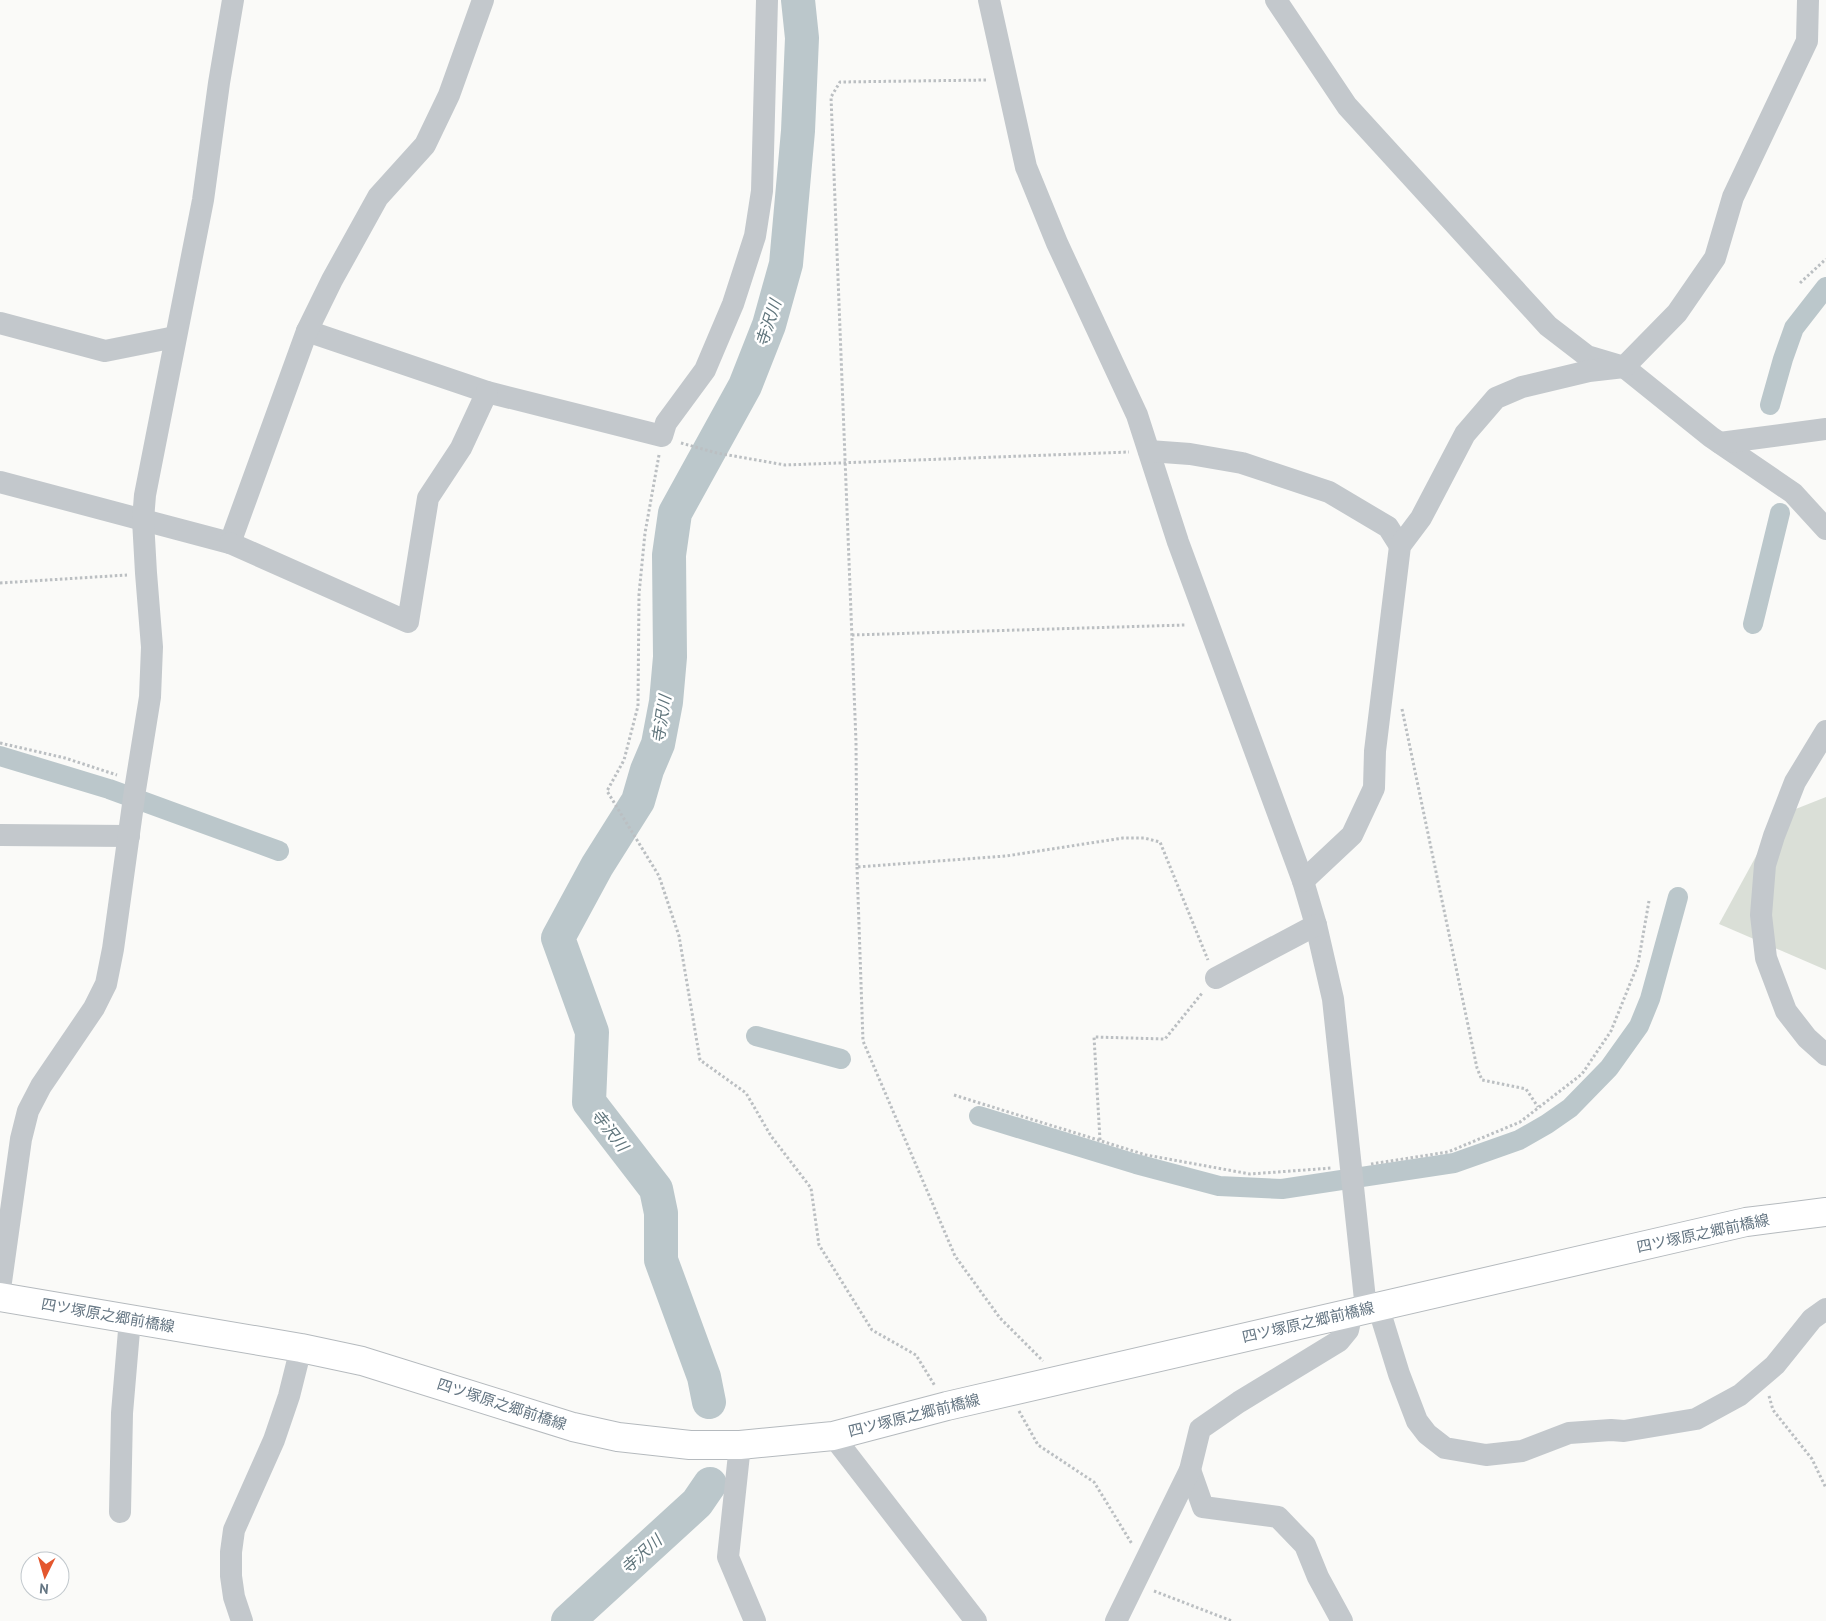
<svg xmlns="http://www.w3.org/2000/svg" width="1826" height="1621" font-family="'PT Sans','Noto Sans JP',sans-serif">
<style>
.green{fill:#dadfd7}
.lines{fill:none;stroke-linecap:round;stroke-linejoin:round}
.canal{stroke:#bbc7cb;stroke-width:20}
.river{stroke:#bbc7cb;stroke-width:34}
.major-casing{stroke:#b5babe;stroke-width:30}
.path{stroke:#bbbfc2;stroke-width:3;stroke-dasharray:2.5 2.5;stroke-linecap:butt}
.minor{stroke:#c3c8cc;stroke-width:22}
.major{stroke:#fff;stroke-width:28}
.labels{text-anchor:middle;dominant-baseline:central;stroke-width:5;stroke-linejoin:round;paint-order:stroke}
.street-label{font-size:15px;fill:#657683;stroke:#fff}
.water-label{font-size:16px;font-style:italic;fill:#60757c;stroke:#fff}
</style>
<rect width="100%" height="100%" fill="#fafaf8"/>
<path class="green" d="M1826,797V970L1719,924L1778,816Z"/>
<g class="lines">
<g class="canal">
<path d="M1770,405L1783,359L1794,328L1826,287"/>
<path d="M1753,624L1780,513"/>
<path d="M0,756L109,789L279,851"/>
<path d="M756,1036L841,1059"/>
<path d="M979,1116L1136,1164L1219,1186L1282,1189L1454,1163L1519,1140L1547,1124L1570,1108L1609,1068L1639,1026L1650,999L1678,897"/>
</g>
<g class="river">
<path d="M709,1402L704,1377L661,1260V1213L656,1189L589,1102L592,1032L558,938L597,866L638,801L647,770L658,744L666,702L670,657L669,555L675,513L745,386L769,325L786,264L798,131L802,38L798,0"/>
<path d="M568,1621L697,1503L710,1484"/>
</g>
<g class="major-casing">
<path id="major" d="M0,1297L301,1348L362,1361L573,1427L618,1437L690,1445H740L833,1436L947,1406L1746,1222L1826,1212"/>
</g>
<g class="path">
<path d="M986,80L840,82L831,97L856,742L857,867L1006,856L1123,838H1144L1160,842L1208,960"/>
<path d="M1800,283L1826,259"/>
<path d="M681,443L717,453L785,465L1129,452"/>
<path d="M659,455L645,533L639,594L638,706L624,760L607,791L659,876L679,936L700,1060L746,1093L771,1136L811,1188L819,1245L872,1330L916,1355L935,1386"/>
<path d="M0,583L127,575"/>
<path d="M852,635L1185,625"/>
<path d="M1402,709L1477,1068L1482,1080L1526,1089L1538,1107"/>
<path d="M0,743L65,758L117,775"/>
<path d="M857,867L863,1041L955,1256L1000,1318L1043,1361"/>
<path d="M954,1095L1146,1155L1250,1174L1332,1168"/>
<path d="M1100,1140L1094,1037L1165,1039L1203,992"/>
<path d="M1371,1164L1448,1152L1520,1122L1582,1074L1611,1031L1638,964L1649,901"/>
<path d="M1769,1396L1773,1410L1812,1459L1826,1488"/>
<path d="M1019,1411L1038,1445L1094,1482L1132,1544"/>
<path d="M1154,1591L1232,1621"/>
</g>
<g class="minor">
<path d="M989,0L1026,167L1057,243L1137,415L1178,542L1303,881L1316,925L1333,999L1366,1309"/>
<path d="M1276,0L1347,106L1548,326L1587,356L1624,367L1711,437L1793,493L1826,529"/>
<path d="M0,323L105,351L175,337"/>
<path d="M307,331L487,392L662,436L666,423L705,370L733,304L755,236L762,191L767,0"/>
<path d="M1720,443L1826,429"/>
<path d="M1149,451L1190,454L1242,463L1329,492L1388,527L1400,546"/>
<path d="M0,482L230,543L307,331L332,280L378,197L425,145L449,95L483,0"/>
<path d="M230,543L408,622L428,498L461,448L487,392"/>
<path d="M1826,731L1795,782L1774,836L1765,865L1761,915L1766,958L1786,1011L1807,1038L1826,1055"/>
<path d="M0,835L129,836"/>
<path d="M1303,881L1352,835L1374,788L1375,751L1400,546L1421,518L1465,434L1496,398L1522,387L1589,371L1624,367L1677,313L1715,258L1733,197L1807,41L1808,0"/>
<path d="M1216,978L1316,925"/>
<path d="M0,1289L21,1139L28,1111L41,1086L94,1008L106,984L113,949L135,790L150,697L152,647L146,573L143,520L145,495L203,200L219,83L233,0"/>
<path d="M1378,1306L1399,1374L1417,1421L1427,1434L1445,1448L1486,1455L1522,1451L1569,1433L1611,1430L1624,1431L1696,1419L1740,1395L1775,1365L1812,1319L1826,1309"/>
<path d="M833,1436L976,1621"/>
<path d="M740,1445L728,1557L755,1621"/>
<path d="M1190,1470L1203,1507L1278,1517L1305,1545L1318,1577L1342,1621"/>
<path d="M120,1512L122,1413L130,1319"/>
<path d="M242,1621L234,1597L231,1576V1552L234,1530L274,1440L289,1396L301,1348"/>
<path d="M1116,1621L1190,1470L1200,1429L1239,1402L1339,1341L1348,1330L1352,1312"/>
</g>
<use href="#major" class="major"/>
</g>
<g class="labels">
<g class="street-label">
<text transform="translate(1703 1233) rotate(-12)">四ツ塚原之郷前橋線</text>
<text transform="translate(108 1315) rotate(10)">四ツ塚原之郷前橋線</text>
<text transform="translate(1308 1322) rotate(-13)">四ツ塚原之郷前橋線</text>
<text transform="translate(502 1404) rotate(18)">四ツ塚原之郷前橋線</text>
<text transform="translate(914 1415) rotate(-14)">四ツ塚原之郷前橋線</text>
</g>
<g class="water-label">
<text transform="translate(768 323) rotate(-72)">寺沢川</text>
<text transform="translate(661 719) rotate(-81)">寺沢川</text>
<text transform="translate(610 1130) rotate(52)">寺沢川</text>
<text transform="translate(641 1554) rotate(-42)">寺沢川</text>
</g>
</g>
<g transform="translate(45 1576) rotate(185)"><circle r="24" fill="#ffffff" stroke="#c1c8cd"/>
<path d="M0-4L9 19L0 12L-9 19Z" fill="#e4572e"/>
<text y="-8" font-size="14" font-weight="bold" text-anchor="middle" fill="#657683">N</text>
</g>
</svg>
